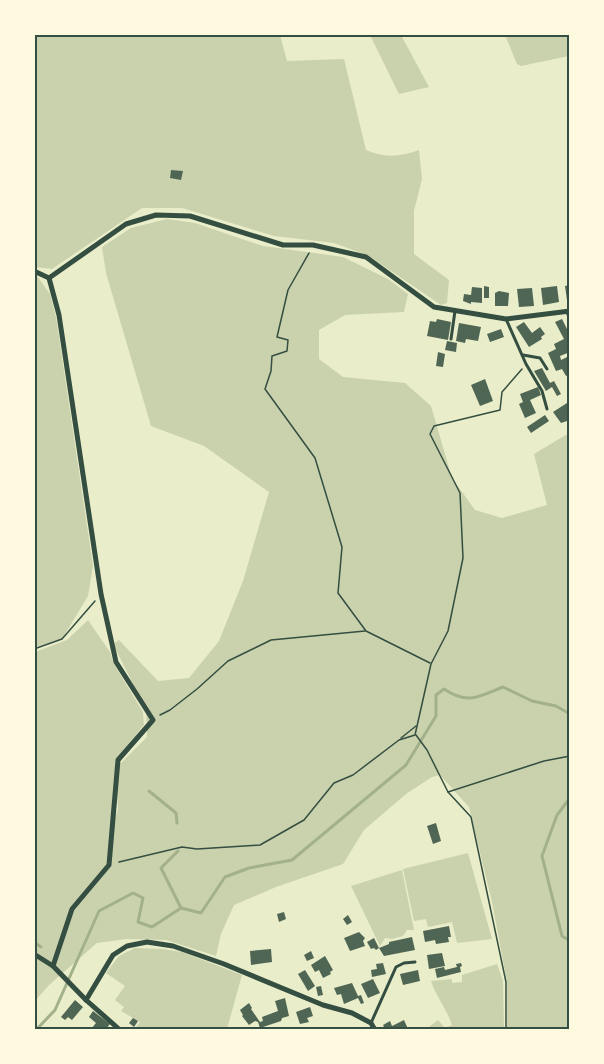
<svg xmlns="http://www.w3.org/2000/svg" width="604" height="1064" font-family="'Exo 2',sans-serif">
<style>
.green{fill:#cad2ad}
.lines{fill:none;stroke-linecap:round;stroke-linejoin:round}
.stream{stroke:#a3b18a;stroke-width:3}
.building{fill:#4f6655}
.path{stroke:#344e41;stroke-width:1.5}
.service{stroke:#344e41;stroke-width:3}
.minor{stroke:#344e41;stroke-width:5}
.neatline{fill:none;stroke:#344e41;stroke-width:2}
</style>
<rect width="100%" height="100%" fill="#e9edc9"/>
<g class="green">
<path d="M34,35H280L287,61L344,59L366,150C384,158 400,157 419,150L422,179L414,211V254L449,280L447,303L441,305L369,256L334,243L274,236L182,208H142L52,269L35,267Z"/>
<path d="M370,35H401L429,87L399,94Z"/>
<path d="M505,35H569V56L521,66L517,64Z"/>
<path d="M167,219L195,223L263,246L343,257L388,279L408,294L404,312L345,315L319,330V359L343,377L405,383L431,406L452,478L475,510L502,518L547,505L534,454L569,433V1029H507V982L492,902L469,807L440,775L432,777L406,794L364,830L343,864L276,887L234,905L221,934L216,956L166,940L126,939L97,943L49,985L35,1001V652L67,640L88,620L110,652L114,664L143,712L144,725L116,759L110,835L118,809L116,768L147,737L146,710L113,644L119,640L158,681L189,678L219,641L243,581L269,492L204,446L151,426L106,273L102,247L131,228Z"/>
<path d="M35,273L50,294L56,317L93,566L88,596L62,639L35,647Z"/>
<path d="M468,853L492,939L457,943L452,922L428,927L426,919L414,921L403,869Z"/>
<path d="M402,870L414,930H407L403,936L392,939L385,938L380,946L351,886Z"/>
<path d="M135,948L162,949L182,952L242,975L227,1029H135L140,1022L121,1011L124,1007L115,1000L125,986L106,973L119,956Z"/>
<path d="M497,964L503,981L504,1029H426L438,1020L445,1028L452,1025C447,1009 436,997 431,981L452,979V983L462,982V975Z"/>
</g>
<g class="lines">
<g class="stream">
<path d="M149,791L176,813L177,823"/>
<path d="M570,798L557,815L542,856L562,936L570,941"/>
<path d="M178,851L161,868L181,908"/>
<path d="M34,942L41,947"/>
<path d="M36,1030L55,1010L99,911L133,893L143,898L138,922L152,927L181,908L201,913L225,877L249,868L292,860L406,765L436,716V695L444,689C468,705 478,697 503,687L532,701L556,706L570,714"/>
</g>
</g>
<g class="building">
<path d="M171,170L183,171L181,180L170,178Z"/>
<path d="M570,285V300H567L565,286Z"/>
<path d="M484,286L489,287V298H484Z"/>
<path d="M557,286L559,302L543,305L541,288Z"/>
<path d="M472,287L482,288V303L471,302V304L463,301L464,294L471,295Z"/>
<path d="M532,288L534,306L519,307L517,289Z"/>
<path d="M499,291L509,293L508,306H495V293Z"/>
<path d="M437,319L451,322L448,340L427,336L430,321L436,322Z"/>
<path d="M562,319L570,335V352L560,356L561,360L567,357L570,363V374L566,376L562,369L556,371L548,353L556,349L554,344L564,339L555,322Z"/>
<path d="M524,322L532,333L540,327L545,334L541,337L542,339L529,347L516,327Z"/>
<path d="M459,323L481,327L478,341L466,339L465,343L456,341Z"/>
<path d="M501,329L504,337L490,342L487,334Z"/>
<path d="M447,341L457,343L456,352L445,350Z"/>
<path d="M438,352L445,354L443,367L436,366Z"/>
<path d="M542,368L550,383L554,381L561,394L557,396L552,387L546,391L534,371Z"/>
<path d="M485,379L493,401L480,406L471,385Z"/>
<path d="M538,387L541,395L530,400L536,413L525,418L519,404L523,402L520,394Z"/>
<path d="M567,403L570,407V420L561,423L553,412Z"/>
<path d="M545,415L549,421L531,433L527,427Z"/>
<path d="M436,823L441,841L433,844L427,826Z"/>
<path d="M284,912L286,919L279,922L277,914Z"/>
<path d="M348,915L352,922L347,925L343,919Z"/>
<path d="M449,926L451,937H448L449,942L436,944L435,940L425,942L423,931Z"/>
<path d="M359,932L365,938L363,941L365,946L350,951L344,938Z"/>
<path d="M412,937L415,950L384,956L379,948L389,944V942Z"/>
<path d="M374,938L379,948L376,950L374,948L371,949L367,942Z"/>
<path d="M271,949L272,962L251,965L250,951Z"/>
<path d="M311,951L314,958L307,961L304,955Z"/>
<path d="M442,953L445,966L429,969L427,955Z"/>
<path d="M325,956L333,970L330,972L331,974L323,978L319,970L315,972L311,965Z"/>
<path d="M383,963L386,974L372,977L371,970L377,969L376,964Z"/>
<path d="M461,963L462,966L460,967L461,972L437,978L435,969L444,967L445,970L457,967L456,964Z"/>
<path d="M305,970L315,986L308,991L298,974Z"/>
<path d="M418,970L420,981L403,985L400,974Z"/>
<path d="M373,979L380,993L368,998L361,984Z"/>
<path d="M352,983L358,996L361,995L364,1003L361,1004L358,998L344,1004L341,994L337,995L334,988Z"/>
<path d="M321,986L323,995L318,996L316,987Z"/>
<path d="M285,998L289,1016L282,1018L281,1021L260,1028L258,1022L255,1021L249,1025L242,1016L243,1015L240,1010L249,1003L252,1008L251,1009L260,1022L263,1021L262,1017L278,1011L275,1001Z"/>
<path d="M75,1000L83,1007L72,1020L68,1017L65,1020L61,1017Z"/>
<path d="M310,1007L313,1016L307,1018L309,1022L300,1024L296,1012Z"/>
<path d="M93,1011L110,1024L106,1029H91L96,1023L89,1017Z"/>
<path d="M133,1018L138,1021L134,1027L129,1023Z"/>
<path d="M404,1020L408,1029H385L383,1025L390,1021L392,1026Z"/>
</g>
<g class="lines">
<g class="path">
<path d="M309,253L288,290L277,337L288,340L287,351L272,356L271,371L265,389L315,458L342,547L338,593L366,631L430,663"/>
<path d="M34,649L62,639L95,601"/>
<path d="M160,715L170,710L197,689L228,661L271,640L365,631"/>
<path d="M416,735L427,750L448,792L544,761L570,756"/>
<path d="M401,738L416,726"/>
<path d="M448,792L471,817L506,982V1030"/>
<path d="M119,862L182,847L197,849L260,845L304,820L334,783L353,775L399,740L415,735L431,664L448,631L463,558L460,493L430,434L434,426L500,410L502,392L522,369"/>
</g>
<g class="service">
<path d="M567,312L570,320"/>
<path d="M506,319L526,364L542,391L547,409"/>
<path d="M451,339L455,311"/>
<path d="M523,355L540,358L547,369"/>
<path d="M371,1023L396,967L404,963L415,962"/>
</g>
<g class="minor">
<path d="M34,271L49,278L59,315L101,594L116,662L153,720L118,760L109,865L72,909L53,966"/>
<path d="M49,278L126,224L156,215L190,216L283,245H313L366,257L434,307L506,319L570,311"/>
<path d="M34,954L53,966L86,1000L120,1030"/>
<path d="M86,1000L113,955L127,946L147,942L173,946L224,964L323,1005L352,1013L371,1023L375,1030"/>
</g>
</g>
<rect width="604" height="1064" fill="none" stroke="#fefae0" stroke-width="72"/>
<rect x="36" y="36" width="532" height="992" class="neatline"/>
</svg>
